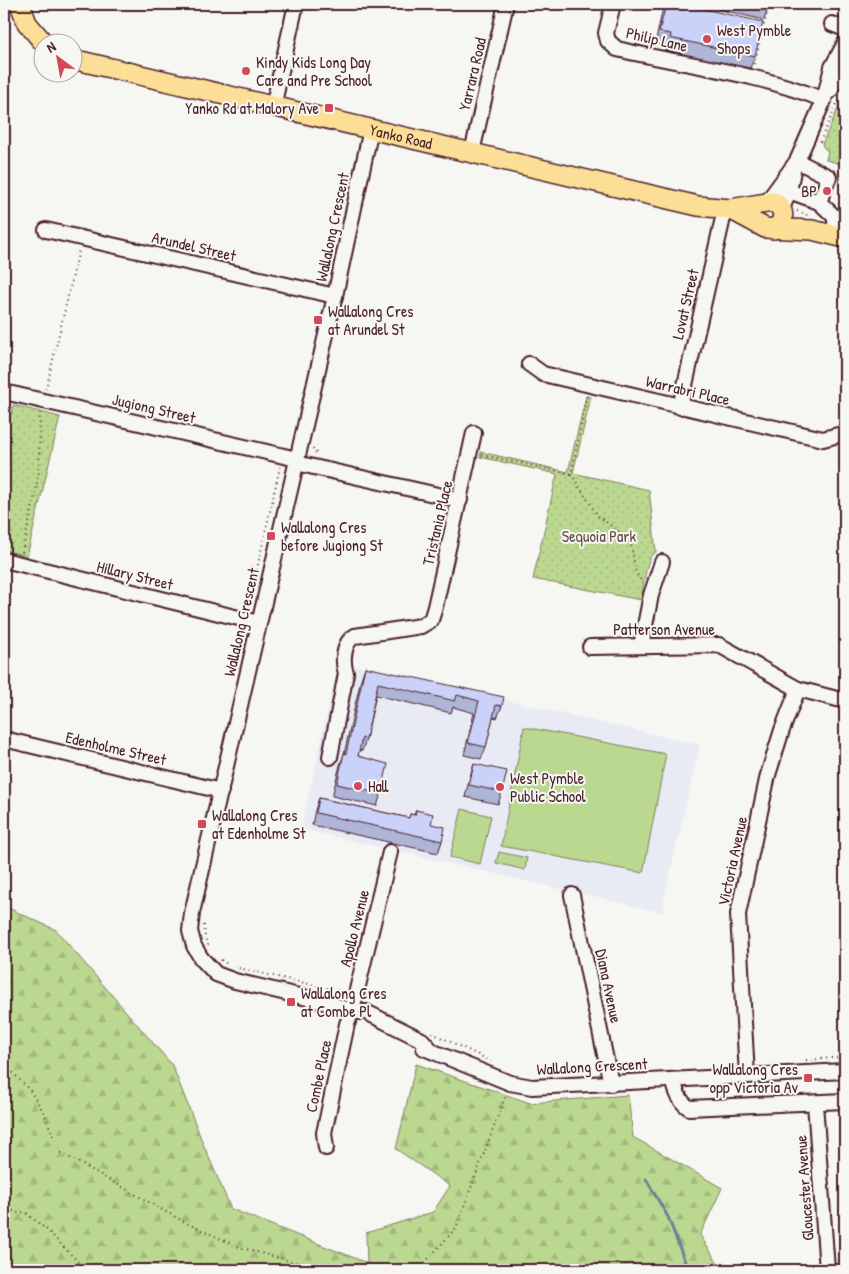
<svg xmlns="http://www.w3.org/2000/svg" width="849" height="1274" font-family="'Patrick Hand',sans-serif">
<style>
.built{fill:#e9ebf4}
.green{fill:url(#green-dots);stroke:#827c5e}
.forest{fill:url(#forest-firs);stroke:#827c5e}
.pitch{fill:#bbd890;stroke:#827c5e}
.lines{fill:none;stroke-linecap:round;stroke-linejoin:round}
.stream{stroke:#6c8199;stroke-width:3}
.minor-casing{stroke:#4a1f2b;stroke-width:18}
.major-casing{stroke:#4a1f2b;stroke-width:22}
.path{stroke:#4a1f2b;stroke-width:2;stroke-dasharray:1 4;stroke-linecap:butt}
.minor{stroke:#f6f6f2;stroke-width:14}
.major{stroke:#fcde96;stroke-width:19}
.wall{fill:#aeb5d7;stroke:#4a1f2b}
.building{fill:#cad2fa;stroke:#4a1f2b}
.poi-dot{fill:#d1495b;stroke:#f6f6f2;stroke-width:2}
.labels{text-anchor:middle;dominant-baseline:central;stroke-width:4;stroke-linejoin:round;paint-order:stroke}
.poi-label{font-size:16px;fill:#4a1f2b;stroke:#f6f6f2;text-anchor:start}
.street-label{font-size:16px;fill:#4a1f2b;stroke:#f6f6f2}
.park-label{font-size:16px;fill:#664d44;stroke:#f6f6f2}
</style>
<defs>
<pattern id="green-dots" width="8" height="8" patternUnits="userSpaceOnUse" patternTransform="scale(1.25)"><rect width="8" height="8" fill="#bbd890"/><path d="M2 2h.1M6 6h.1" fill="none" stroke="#a2b97c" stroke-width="1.8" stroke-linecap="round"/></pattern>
<pattern id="forest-firs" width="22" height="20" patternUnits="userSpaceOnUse" patternTransform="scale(1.25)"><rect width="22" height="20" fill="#bbd890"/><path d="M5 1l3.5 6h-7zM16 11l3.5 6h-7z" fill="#a2b97c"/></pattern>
</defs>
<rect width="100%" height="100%" fill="#f6f6f2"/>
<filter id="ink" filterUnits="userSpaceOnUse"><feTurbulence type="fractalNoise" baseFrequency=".02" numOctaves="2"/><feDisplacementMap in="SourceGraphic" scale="10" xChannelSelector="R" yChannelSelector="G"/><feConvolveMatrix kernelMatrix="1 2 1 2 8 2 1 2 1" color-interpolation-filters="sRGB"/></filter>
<g filter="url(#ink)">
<path class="built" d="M339,662L700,745L663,903L665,913L301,829Z"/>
<g class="green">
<path d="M845,93V165L826,160L828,151L824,148L822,144Z"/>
<path d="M586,396L591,397L573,473L649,490L656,552C653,554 651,555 650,558C647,562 642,592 641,600L533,579L557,474L480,457L481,452L568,472Z"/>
<path d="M13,405L60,417L27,556L4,550V444Z"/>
</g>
<g class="forest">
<path d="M4,4L10,56L4,83Z"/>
<path d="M4,906L56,930L172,1065L204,1146L231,1209L367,1263L366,1233L433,1212L450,1186L396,1149L416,1064L530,1103L628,1095L633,1137L722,1188L700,1235L722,1270H4Z"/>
</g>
<g class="pitch">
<path d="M524,727L666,754L643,873L501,846Z"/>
<path d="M462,809L491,816L480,864L450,857Z"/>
<path d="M499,852L527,858L525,870L496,863Z"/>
</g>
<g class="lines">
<g class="stream">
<path d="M4,930L9,928"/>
<path d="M646,1179L668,1217L688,1270"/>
</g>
<g class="minor-casing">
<g id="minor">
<path d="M613,4L606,33L608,41L617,49C685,65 758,73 824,100"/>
<path d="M832,24L845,29"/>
<path d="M830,91L845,65"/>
<path d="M273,107L296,4"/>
<path d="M371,129L335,296L192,913L190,931L194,946L201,958L216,974L235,981L320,1001L355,1012H366L422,1040L431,1050"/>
<path d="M472,152L506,4"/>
<path d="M797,161L829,177L819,202L836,218L833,235"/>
<path d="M789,191L819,202"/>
<path d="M767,202L797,161L824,100L832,67L845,43"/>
<path d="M782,209L789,191L793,171"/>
<path d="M46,230L335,296"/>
<path d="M529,364L543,374L823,439L842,434"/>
<path d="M4,392L297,459"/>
<path d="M680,407L725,209"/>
<path d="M296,463L460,500"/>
<path d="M4,560L259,623"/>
<path d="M641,646L651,595L662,562"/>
<path d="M590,647L719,645L798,689L845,701"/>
<path d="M4,739L221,791"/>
<path d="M330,757L346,673C342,662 343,642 355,636L421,626L431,620L435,607L474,433"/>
<path d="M572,895L611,1084"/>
<path d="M424,1048L510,1083L532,1087L845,1071"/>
<path d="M747,1076L738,914L768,775L782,730L798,689"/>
<path d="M673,1080C676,1091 679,1101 689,1108L845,1101"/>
<path d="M815,1103L827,1270"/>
<path d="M326,1148L324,1133L347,1024L352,1011L390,852"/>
</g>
</g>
<g class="major-casing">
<g id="major">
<path d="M20,4L27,23L43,42"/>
<path id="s1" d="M72,59L698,206L730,209L773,202C786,208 786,223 773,229"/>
<path d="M730,209L765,228L812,230L845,238"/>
</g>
</g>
<g class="path">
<path d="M661,4L667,5"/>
<path d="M841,4L844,11V16"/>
<path d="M759,28L781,34"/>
<path d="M754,64L767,13"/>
<path d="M820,142L838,101"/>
<path d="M797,211L807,215"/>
<path d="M46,389L79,250"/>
<path d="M313,448L318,456"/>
<path d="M482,455L571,474L587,396"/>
<path d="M571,474L598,516L622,534L631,544L636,573L643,583"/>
<path d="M22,552L34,501L39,471L40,413"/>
<path d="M248,609L280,467"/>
<path d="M204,925L205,937L208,945"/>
<path d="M221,960L229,965"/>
<path d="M234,967L344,992"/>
<path d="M432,1033L491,1061"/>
<path d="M806,1060L845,1057"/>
<path d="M4,1069H9L29,1089L43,1111L60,1152L186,1223L239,1247L297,1263L309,1270"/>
<path d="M4,1206L17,1213L25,1212L48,1231L86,1270"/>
<path d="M410,1270L419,1268"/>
<path d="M418,1270L456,1228L506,1095"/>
</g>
<use href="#minor" class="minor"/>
<use href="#major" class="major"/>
</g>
<g class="wall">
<path d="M665,4H681L755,56L750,68L665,50L666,46L655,44L662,12Z"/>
<path d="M696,4H770L764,20Z"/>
<path d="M365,667L502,706L497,718L493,717L486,747L481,759L464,755L474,713L453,707L451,713L376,695L366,739L362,751L359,750L358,756L381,794L377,806L332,796L340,765L344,754L361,679Z"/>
<path d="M474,764L502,792L498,804L465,797L470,776Z"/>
<path d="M319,798L409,818L410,814L414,815L416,810L431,824L442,841L438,853L312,825L315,810Z"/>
</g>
<g class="building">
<path d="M666,4H681L763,22L755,56L670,38L671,34L659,32Z"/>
<path d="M751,4H770L769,8Z"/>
<path d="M365,667L504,697L502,706L496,705L486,747L468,743L479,701L457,695L455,701L378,683L366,739L362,738L358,756L388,764L381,794L337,784L344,753L346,754Z"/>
<path d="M474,764L507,771L502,792L469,785Z"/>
<path d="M319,798L409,818L410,814L415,815L416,810L433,814L431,824L445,827L442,841L316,813Z"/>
</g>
</g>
<g class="poi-dot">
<circle cx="707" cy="39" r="5"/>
<circle cx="246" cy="71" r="5"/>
<rect x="324" y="103" width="10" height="10" rx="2.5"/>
<circle cx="827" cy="191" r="5"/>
<rect x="313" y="315" width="10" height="10" rx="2.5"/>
<rect x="266" y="531" width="10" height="10" rx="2.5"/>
<circle cx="358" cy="786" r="5"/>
<circle cx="500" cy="787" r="5"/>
<rect x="197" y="819" width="10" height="10" rx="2.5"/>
<rect x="286" y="997" width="10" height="10" rx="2.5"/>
<rect x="803" y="1073" width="10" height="10" rx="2.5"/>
</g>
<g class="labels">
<g class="poi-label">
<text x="717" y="30">West Pymble<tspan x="717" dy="18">Shops</tspan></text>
<text x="256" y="62">Kindy Kids Long Day<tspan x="256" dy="18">Care and Pre School</tspan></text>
<text x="319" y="108" text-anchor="end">Yanko Rd at Malory Ave</text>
<text x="817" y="191" text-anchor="end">BP</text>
<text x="328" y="311">Wallalong Cres<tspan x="328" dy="18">at Arundel St</tspan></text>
<text x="281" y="527">Wallalong Cres<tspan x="281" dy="18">before Jugiong St</tspan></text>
<text x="510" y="778">West Pymble<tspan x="510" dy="18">Public School</tspan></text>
<text x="368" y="786">Hall</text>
<text x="212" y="815">Wallalong Cres<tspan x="212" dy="18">at Edenholme St</tspan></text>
<text x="301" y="993">Wallalong Cres<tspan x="301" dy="18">at Combe Pl</tspan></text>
<text x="798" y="1069" text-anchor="end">Wallalong Cres<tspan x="798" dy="18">opp Victoria Av</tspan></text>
</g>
<g class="street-label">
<text transform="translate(657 39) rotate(13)">Philip Lane</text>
<text transform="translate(472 74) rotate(-77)">Yarrara Road</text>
<text stroke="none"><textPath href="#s1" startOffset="338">Yanko Road</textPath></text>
<text transform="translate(332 227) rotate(-78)">Wallalong Crescent</text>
<text transform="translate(194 246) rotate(13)">Arundel Street</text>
<text transform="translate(685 304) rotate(-77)">Lovat Street</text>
<text transform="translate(688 390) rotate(13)">Warrabri Place</text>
<text transform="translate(154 408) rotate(13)">Jugiong Street</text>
<text transform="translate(437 523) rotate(-77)">Tristania Place</text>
<text transform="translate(135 575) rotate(14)">Hillary Street</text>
<text transform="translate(241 622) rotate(-77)">Wallalong Crescent</text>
<text x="664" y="629">Patterson Avenue</text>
<text transform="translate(116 748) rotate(13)">Edenholme Street</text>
<text transform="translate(732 861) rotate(-78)">Victoria Avenue</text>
<text transform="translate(354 928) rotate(-76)">Apollo Avenue</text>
<text transform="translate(609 986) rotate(78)">Diana Avenue</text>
<text transform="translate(592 1066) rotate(-3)">Wallalong Crescent</text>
<text transform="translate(318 1076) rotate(-78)">Combe Place</text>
<text transform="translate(804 1188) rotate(-94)">Gloucester Avenue</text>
</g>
<g class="park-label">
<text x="599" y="536">Sequoia Park</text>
</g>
</g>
<rect width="849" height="1274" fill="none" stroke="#f6f6f2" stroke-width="20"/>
<rect x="10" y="10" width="829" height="1254" fill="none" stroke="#4a1f2b" stroke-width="2" filter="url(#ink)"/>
<g transform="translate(58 58) rotate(328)"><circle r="24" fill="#f6f6f2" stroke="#b1a0a2"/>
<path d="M0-4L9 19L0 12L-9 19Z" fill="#d1495b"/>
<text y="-8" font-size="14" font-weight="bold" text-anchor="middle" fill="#4a1f2b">N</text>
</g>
</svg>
